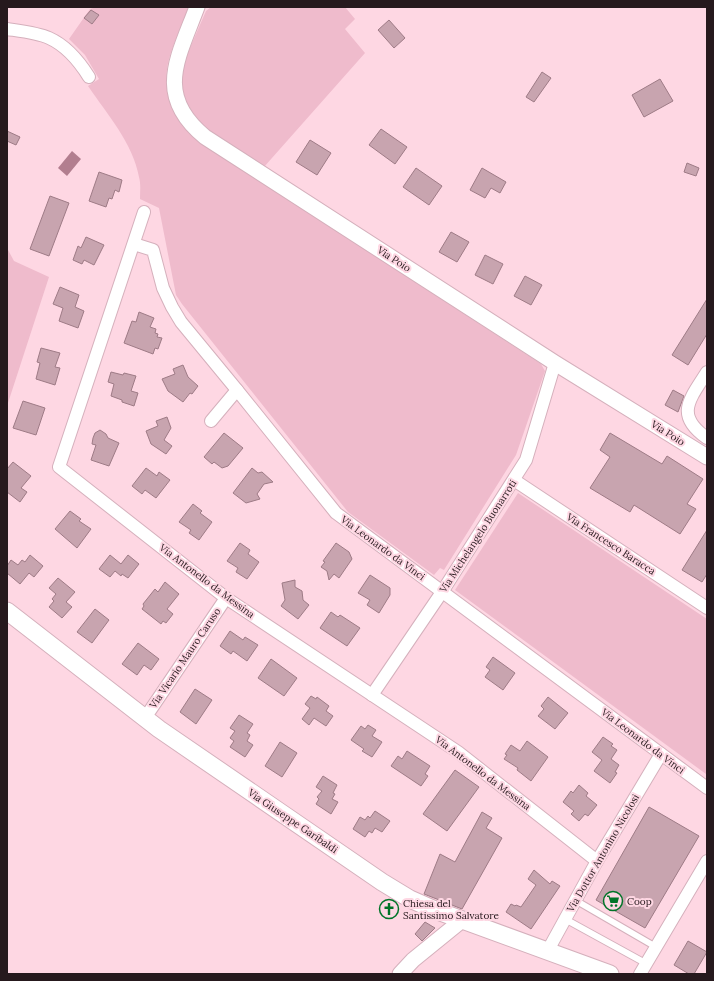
<svg xmlns="http://www.w3.org/2000/svg" width="714" height="981" font-family="Lora,serif">
<style>
.green{fill:#efbbcc}
.water{fill:#b27e8f}
.building{fill:#c8a4af;stroke:#9e7b86}
.lines{fill:none;stroke-linecap:round;stroke-linejoin:round}
.service-casing{stroke:#d5b0bc;stroke-width:8}
.minor-casing{stroke:#d5b0bc;stroke-width:14}
.tertiary-casing{stroke:#d5b0bc;stroke-width:17}
.secondary-casing{stroke:#d5b0bc;stroke-width:19}
.service{stroke:#fff;stroke-width:6}
.minor{stroke:#fff;stroke-width:12}
.tertiary{stroke:#fff;stroke-width:15}
.secondary{stroke:#fff;stroke-width:17}
.labels{text-anchor:middle;dominant-baseline:central;stroke-width:4;stroke-linejoin:round;paint-order:stroke}
.street-label{font-size:10px;fill:#26191d;stroke:#fed7e3}
.poi-label{font-size:10px;fill:#26191d;stroke:#fed7e3;text-anchor:start}
</style>
<rect width="100%" height="100%" fill="#fed7e3"/>
<g class="green">
<path d="M96,7H189C182,24 174,42 169,59C160,92 176,123 202,143L541,364L545,371L516,455L444,570L440,568L434,575L348,512L182,304L176,295L159,208L140,199C140,192 141,184 139,177C133,143 107,114 88,86L99,79L85,55L69,39L90,9Z"/>
<path d="M211,7H345L355,19L345,29L365,53L264,167L207,131L191,110L184,97L181,84L185,59L206,11Z"/>
<path d="M7,248L14,261L49,277L7,406Z"/>
<path d="M518,493L707,619L706,774L455,590Z"/>
</g>
<path class="water" d="M72,151L81,159L67,176L58,168Z"/>
<g class="building">
<path d="M91,10L99,15L92,24L84,18Z"/>
<path d="M389,20L405,38L394,48L378,30Z"/>
<path d="M542,72L551,78L534,102L526,97Z"/>
<path d="M660,79L673,101L644,117L632,95Z"/>
<path d="M381,129L407,147L395,164L369,145Z"/>
<path d="M7,131L20,137L16,145L7,141Z"/>
<path d="M310,140L331,153L317,175L296,162Z"/>
<path d="M687,163L699,168L696,176L684,172Z"/>
<path d="M416,168L442,186L429,205L403,187Z"/>
<path d="M482,168L506,182L500,193L491,188L485,198L470,190Z"/>
<path d="M99,172L122,180L119,192L115,190L112,199L109,198L106,207L89,201Z"/>
<path d="M50,196L69,203L49,256L30,249Z"/>
<path d="M451,232L469,242L457,262L439,252Z"/>
<path d="M86,237L104,245L94,265L84,260L82,264L73,260L78,246L81,248Z"/>
<path d="M485,255L503,264L493,284L475,275Z"/>
<path d="M525,276L542,285L531,305L514,296Z"/>
<path d="M60,287L79,295L75,307L84,311L78,328L59,321L63,308L53,304Z"/>
<path d="M707,299V334L688,365L672,355Z"/>
<path d="M139,312L154,318L150,327L156,329L155,333L158,334L157,337L162,338L158,349L155,348L153,354L124,343L132,321L136,322Z"/>
<path d="M41,348L60,353L55,367L60,368L55,385L36,379L40,363L37,362Z"/>
<path d="M183,365L188,377L198,386L192,394L190,393L183,402L168,391L162,379L175,374L173,369Z"/>
<path d="M111,372L123,375L124,373L136,376L131,391L138,393L134,406L122,402V400L111,396L114,384L108,382Z"/>
<path d="M673,390L684,396L678,412L665,405Z"/>
<path d="M23,401L45,408L36,435L13,428Z"/>
<path d="M167,417L171,428L164,440L172,446L166,454L151,444L146,431L158,426L156,421Z"/>
<path d="M100,430L106,434L108,438L119,443L109,466L91,460L96,445L92,444L93,438L95,433Z"/>
<path d="M224,433L243,448L228,466L222,468L214,462L212,464L204,457Z"/>
<path d="M610,433L662,464L667,456L703,479L687,504L696,509L680,534L634,505L630,512L590,488L610,457L600,450Z"/>
<path d="M13,462L31,476L21,488L27,492L20,502L7,492V469Z"/>
<path d="M146,468L157,476L159,472L170,480L156,498L145,490L142,494L132,486Z"/>
<path d="M252,468L258,473L262,472L273,482L264,484L257,494L260,499L246,503L233,493Z"/>
<path d="M193,504L202,511L200,513L212,522L199,540L189,533L191,530L179,522Z"/>
<path d="M70,511L81,519L79,521L91,529L77,548L55,529Z"/>
<path d="M707,530V574L702,582L682,570Z"/>
<path d="M240,543L250,550L248,554L259,562L247,579L236,572L238,568L227,561Z"/>
<path d="M336,543L349,552L352,559L339,578L334,574L329,580L327,571L321,567L325,562L323,561Z"/>
<path d="M30,555L43,566L34,577L29,573L20,584L7,573V566L11,560L18,565L22,560L25,562Z"/>
<path d="M110,555L121,564L128,555L139,564L128,578L122,574L121,576L115,571L110,577L99,569Z"/>
<path d="M370,575L390,588V595L379,613L367,605L370,600L358,593Z"/>
<path d="M58,578L75,592L66,602L72,607L62,618L49,607L54,601L52,599L56,594L49,588Z"/>
<path d="M295,580V587L302,591L303,600L309,605L298,619L281,606L285,600L282,583Z"/>
<path d="M165,582L179,594L167,609L173,614L166,623L163,621L161,624L142,609L144,606L143,604L155,589L158,592Z"/>
<path d="M95,609L109,620L92,643L77,632Z"/>
<path d="M331,612L338,617L340,615L360,628L347,646L320,628Z"/>
<path d="M230,631L243,640L245,637L258,645L247,661L233,651L231,654L220,646Z"/>
<path d="M138,643L159,659L151,670L144,665L137,675L122,664Z"/>
<path d="M493,657L515,673L503,690L485,677L490,670L486,667Z"/>
<path d="M271,659L297,678L284,696L258,678Z"/>
<path d="M195,689L212,700L196,724L180,712Z"/>
<path d="M311,696L316,699L317,697L329,706L326,711L333,716L326,726L314,718L309,725L302,719L310,708L305,704Z"/>
<path d="M548,697L568,713L555,729L538,716L544,709L541,706Z"/>
<path d="M239,715L253,724L247,733L250,735L247,741L253,745L245,757L230,747L234,741L230,738L235,731L230,728Z"/>
<path d="M368,725L376,730L372,736L382,742L372,757L362,751L364,749L351,740L361,726L365,729Z"/>
<path d="M603,737L613,744L611,746L617,750L611,759L619,765L615,772L617,773L610,783L594,771L602,760L592,752Z"/>
<path d="M527,741L548,757L531,781L517,770L518,768L504,759L507,755L505,754L511,745L520,751Z"/>
<path d="M280,742L297,753L282,777L265,766Z"/>
<path d="M407,751L430,766L425,774L428,776L421,786L391,766L398,756L402,759Z"/>
<path d="M455,770L479,787L447,831L423,814Z"/>
<path d="M323,776L337,785L333,793L335,794L332,799L338,802L331,814L316,804L319,799L317,797L322,791L316,787Z"/>
<path d="M579,785L588,793L586,796L597,805L588,816L585,814L579,821L571,814L574,811L563,802L571,791L573,793Z"/>
<path d="M649,807L699,836L645,928L596,900Z"/>
<path d="M375,811L390,821L382,832L375,828L372,833L369,831L365,837L353,829L360,817L365,820L368,816L370,818Z"/>
<path d="M482,812L492,818L486,828L502,838L462,909L424,894L440,854L455,862Z"/>
<path d="M534,870L550,884L552,881L560,886L531,929L506,912L511,904L515,906L516,905L521,907L536,885L528,879Z"/>
<path d="M425,922L435,928L422,941L415,934Z"/>
<path d="M688,941L707,952L694,974H689L674,965Z"/>
</g>
<g class="lines">
<g class="service-casing">
<g id="service">
<path d="M575,900L656,947"/>
<path d="M565,919L647,964"/>
</g>
</g>
<g class="minor-casing">
<g id="minor">
<path d="M7,29C20,31 38,33 49,38C67,46 79,61 89,77"/>
<path d="M144,212L59,467L226,598L458,752L597,861"/>
<path d="M134,244L153,250L163,288L172,307L181,322L237,390L336,513L707,788"/>
<path d="M707,372C690,399 674,415 707,438"/>
<path d="M211,421L237,390"/>
<path d="M514,480L707,608"/>
<path d="M372,695L442,592L526,460L555,363"/>
<path d="M145,718L226,598"/>
<path d="M547,952L597,861L661,754"/>
<path d="M640,974L707,861"/>
</g>
</g>
<g class="tertiary-casing">
<g id="tertiary">
<path d="M197,7C178,58 154,95 205,137L555,363L707,457"/>
<path d="M400,974L413,960L461,921"/>
</g>
</g>
<g class="secondary-casing">
<path id="secondary" d="M7,611L159,729L382,882L410,899L435,910L610,974"/>
</g>
<use href="#service" class="service"/>
<use href="#minor" class="minor"/>
<use href="#tertiary" class="tertiary"/>
<use href="#secondary" class="secondary"/>
</g>
<defs>
<g id="supermarket-ring" transform="scale(1)"><circle r="9.5" fill="#fed7e3" stroke="#017428" stroke-width="1.5"/><path d="M-6-5.5h2.5l.6 2H6L4.5 2H-2.5L-4.4-4H-6ZM-1.5 3.2a1.3 1.3 0 1 0 .1 0ZM3 3.2a1.3 1.3 0 1 0 .1 0Z" fill="#017428"/></g>
<g id="church-ring" transform="scale(1)"><circle r="9.5" fill="#fed7e3" stroke="#017428" stroke-width="1.5"/><path d="M-1.2-6h2.4v3.5h3.3v2.4h-3.3V6h-2.4V-.1h-3.3v-2.4h3.3Z" fill="#017428"/></g>
</defs>
<g fill-rule="evenodd">
<use href="#supermarket-ring" x="613" y="901"/>
<use href="#church-ring" x="389" y="909"/>
</g>
<g class="labels">
<g class="street-label">
<text transform="translate(394 259) rotate(33)">Via Poio</text>
<text transform="translate(668 433) rotate(32)">Via Poio</text>
<text transform="translate(478 536) rotate(-57)">Via Michelangelo Buonarroti</text>
<text transform="translate(611 544) rotate(33)">Via Francesco Baracca</text>
<text transform="translate(383 548) rotate(36)">Via Leonardo da Vinci</text>
<text transform="translate(207 581) rotate(37)">Via Antonello da Messina</text>
<text transform="translate(185 658) rotate(-56)">Via Vicario Mauro Caruso</text>
<text transform="translate(643 741) rotate(37)">Via Leonardo da Vinci</text>
<text transform="translate(483 773) rotate(37)">Via Antonello da Messina</text>
<text transform="translate(293 821) rotate(34)">Via Giuseppe Garibaldi</text>
<text transform="translate(603 853) rotate(-60)">Via Dottor Antonino Nicolosi</text>
</g>
<g class="poi-label">
<text x="627" y="901">Coop</text>
<text x="403" y="903">Chiesa del<tspan x="403" dy="12">Santissimo Salvatore</tspan></text>
</g>
</g>
<rect width="714" height="981" fill="none" stroke="#26191d" stroke-width="16"/>
</svg>
